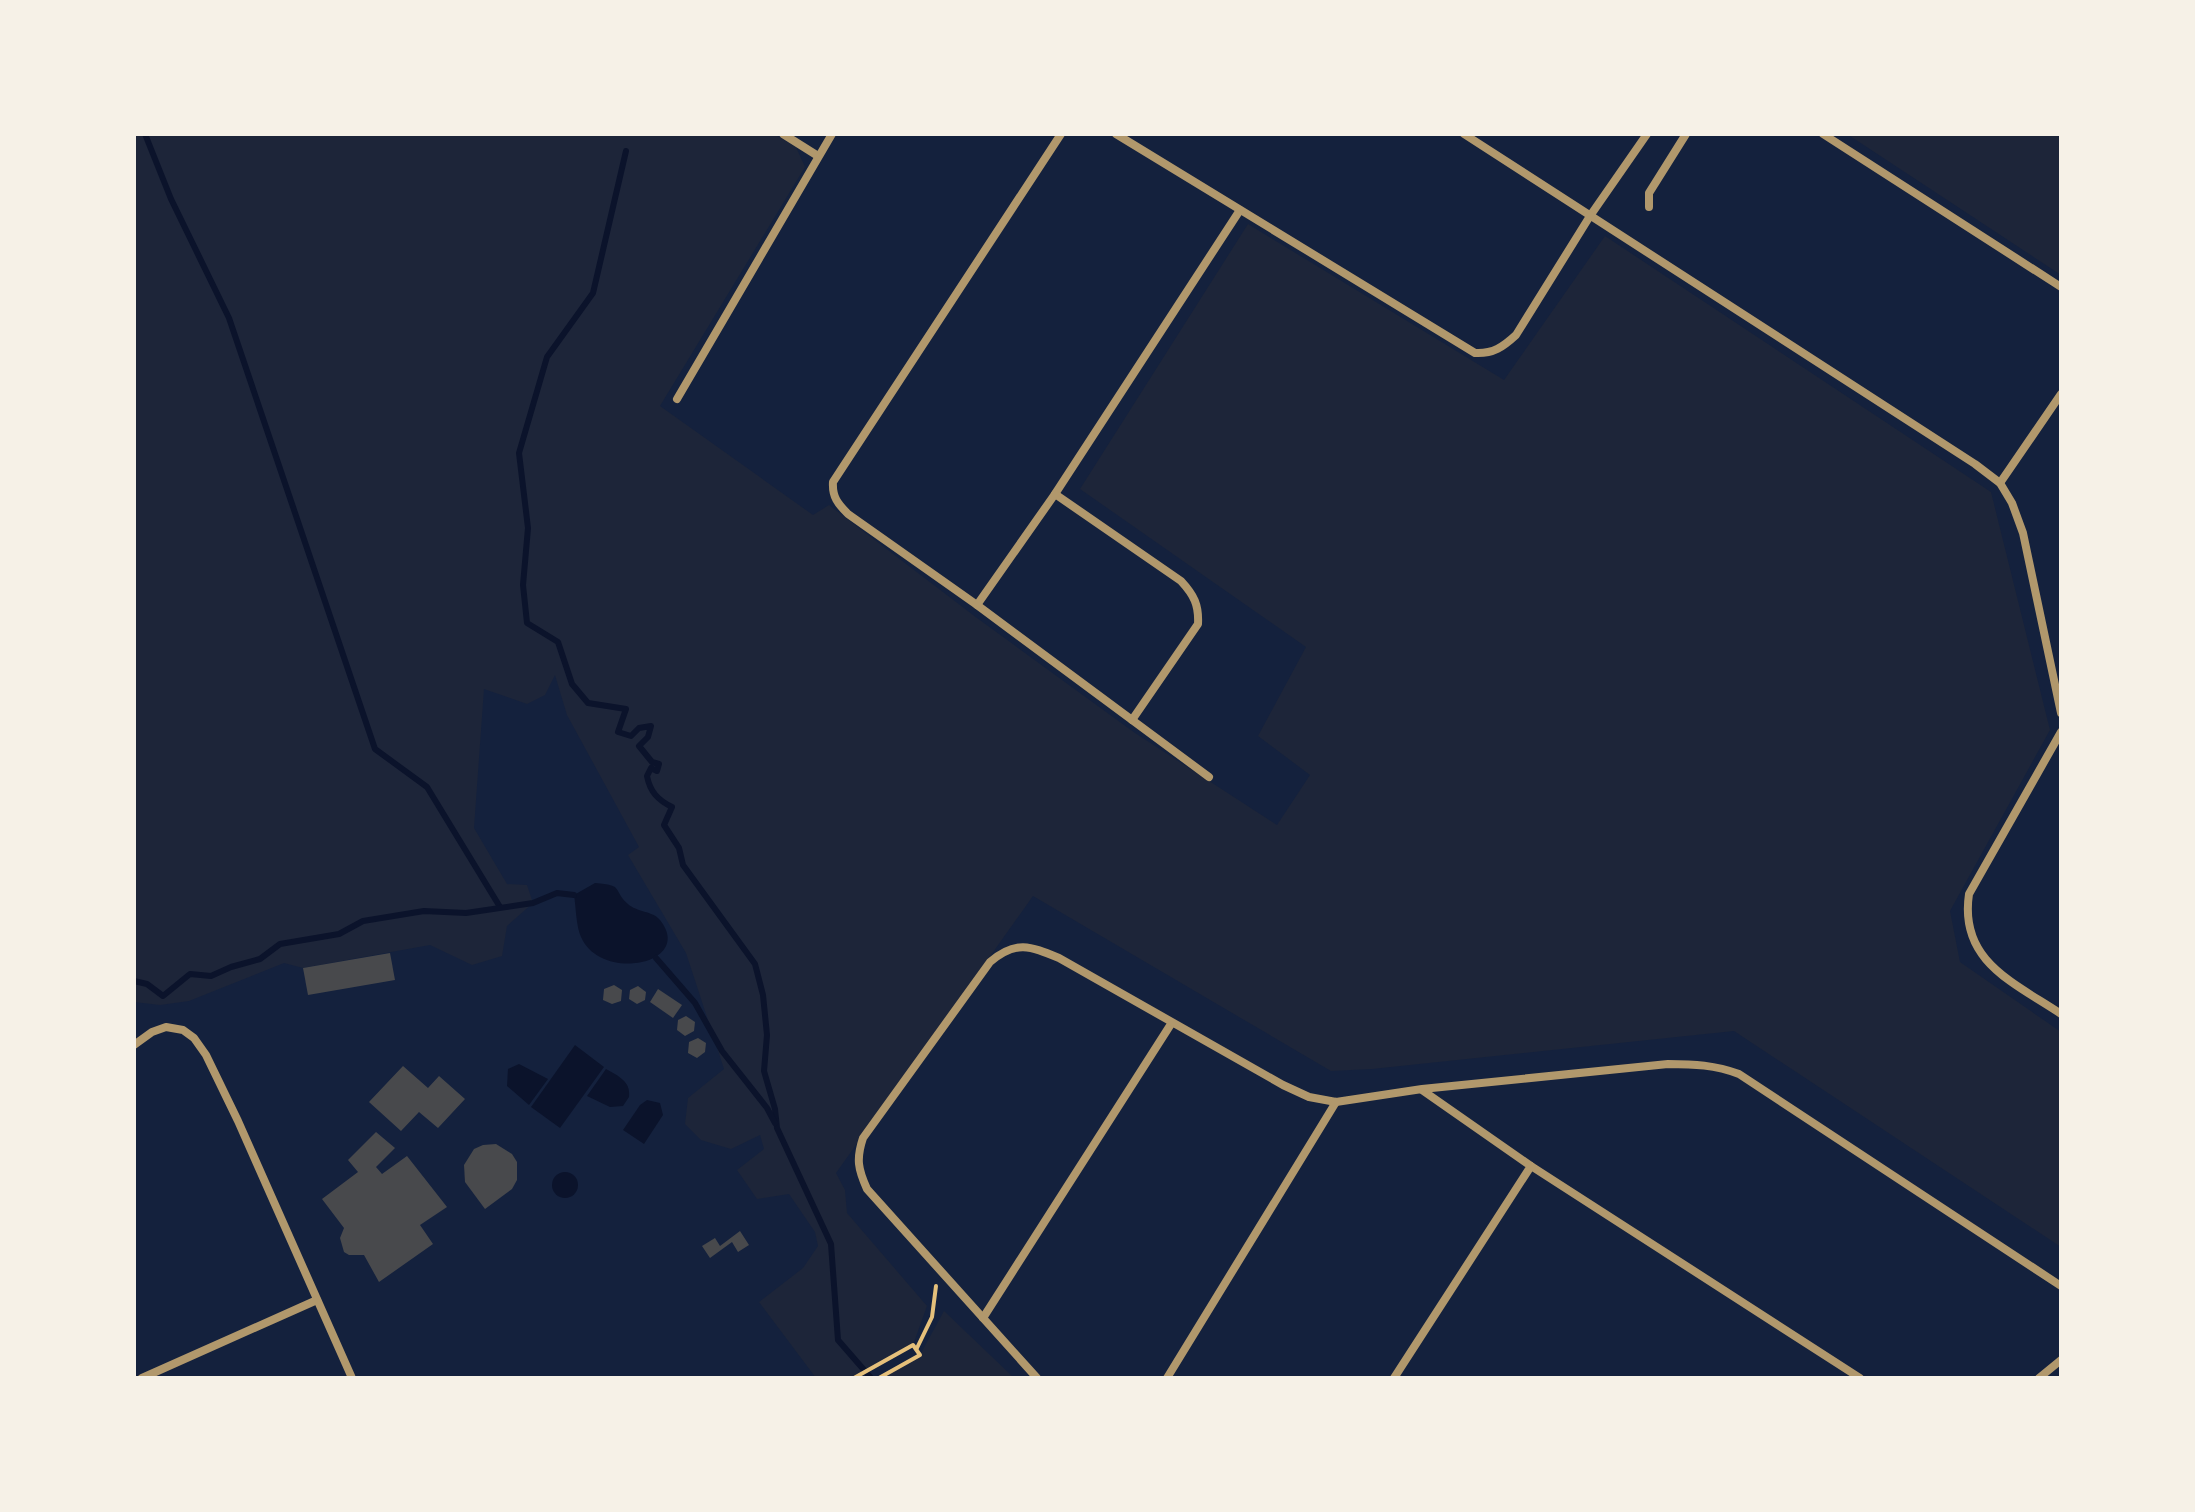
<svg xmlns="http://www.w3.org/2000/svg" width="2195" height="1512" font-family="Jost,sans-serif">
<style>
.green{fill:#1d2539}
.water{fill:#0b132b}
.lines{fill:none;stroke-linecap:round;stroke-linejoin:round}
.stream{stroke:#0b132b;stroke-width:6}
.building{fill:#48494c}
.path{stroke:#e5c07b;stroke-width:4}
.minor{stroke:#b1986c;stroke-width:8}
</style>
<rect width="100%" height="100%" fill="#14213d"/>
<g class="green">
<path d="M134,134H774L796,147L805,167L660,406L813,515L829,505L977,618L1135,733L1277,825L1310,775L1258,736L1306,647L1080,489L1248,224L1504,380L1605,236L1991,492L2050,730L1950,911L1960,962L2061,1032V1247L1734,1031L1372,1069L1331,1071L1033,896L836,1173L845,1190L847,1213L927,1306L913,1345L854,1378H816L759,1302L803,1268L818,1246L815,1232L789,1194L757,1199L737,1170L764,1149L760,1135L731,1149L701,1140L685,1124L688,1098L724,1069L686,953L628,855L639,847L567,715L555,675L545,695L527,704L484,689L474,828L507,884L527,885L533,903L507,926L502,956L472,965L430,945L303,968L284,963L189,1001L160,1005L134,1002Z"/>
<path d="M1847,134H2054L2061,138V275Z"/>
<path d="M944,1311L1014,1378H879L920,1355Z"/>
</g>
<g class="water">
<path d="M595,883C625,885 612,890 628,904C636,912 653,911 660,920C695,964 601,983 581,937C576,926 576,907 574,895Z"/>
<path d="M575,1045L604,1067L560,1128L531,1107Z"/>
<path d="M519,1064L548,1079L529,1105L507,1086L508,1069Z"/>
<path d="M606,1069C618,1076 631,1081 629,1097L623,1106L610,1107L587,1096Z"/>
<path d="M647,1100L660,1103L663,1115L644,1144L623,1130L640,1105Z"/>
<circle cx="565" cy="1185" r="13"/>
</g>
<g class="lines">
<g class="stream">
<path d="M145,134L171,199L229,318L375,749L427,787L500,907"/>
<path d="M626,151L593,293L547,357L519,453L528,528L523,585L527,623L558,642L572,684L588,703L626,709L618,732L631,736L639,728L651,726L648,737L639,746L652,762L659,764L657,771L651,768L647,776C650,792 658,800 672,807L664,825L679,848L683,865L755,964L763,995L767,1035L764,1071L775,1109L777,1128L831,1244L838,1340L871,1378"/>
<path d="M656,958L695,1003L722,1051L767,1108L775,1123"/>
<path d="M134,981L147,984L163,996L190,974L211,976L231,967L260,959L280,944L339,934L363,921L424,911L466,913L533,903L557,893L574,895"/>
</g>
</g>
<g class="building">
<path d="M390,953L395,980L308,995L303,968Z"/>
<path d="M614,985L622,990L621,1001L612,1004L603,1000L604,989Z"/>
<path d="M638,986L646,992L645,1000L637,1004L629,999L630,990Z"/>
<path d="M658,989L682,1005L673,1018L650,1002Z"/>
<path d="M686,1016L695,1022L694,1031L685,1036L677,1030L678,1020Z"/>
<path d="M698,1038L706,1043L705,1052L697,1058L688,1053L689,1042Z"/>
<path d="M403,1066L428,1088L439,1076L465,1099L438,1128L419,1112L401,1131L369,1102Z"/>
<path d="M376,1132L395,1148L376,1167L382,1174L407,1156L447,1207L420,1225L433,1244L379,1282L364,1255H349L344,1252L340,1238L344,1228L322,1199L358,1172L348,1160Z"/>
<path d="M496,1144L512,1154L517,1162V1180L512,1189L485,1209L465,1182L464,1165L474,1149L483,1145Z"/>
<path d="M740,1231L749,1245L738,1252L732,1242L710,1258L702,1246L715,1238L720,1246Z"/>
</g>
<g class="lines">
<g class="path">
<path d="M917,1348L932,1317L936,1286"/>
<path d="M854,1378L913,1345L920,1355L879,1378"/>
</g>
<g class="minor">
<path d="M783,134L818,156"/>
<path d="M1061,134L833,482C832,497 838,504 848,514L977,605L1209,777"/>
<path d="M1116,134L1475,353C1493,354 1503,347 1516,335L1590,216L1647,134"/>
<path d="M1464,134L1975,464L2000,483L2012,503L2023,533L2061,713"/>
<path d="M1823,134L2061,287"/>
<path d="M1649,207V193L1686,134"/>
<path d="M677,399L832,134"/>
<path d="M2000,483L2061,394"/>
<path d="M1055,494L1181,581C1194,595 1199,605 1198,624L1132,720"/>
<path d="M977,605L1055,494L1240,210"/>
<path d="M2061,732L1969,894C1959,961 2013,982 2061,1014"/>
<path d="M134,1045L152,1032L166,1027L183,1030L194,1038L206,1055L238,1121L352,1378"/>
<path d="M1422,1090L1531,1166L1860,1378"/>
<path d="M983,1318L1171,1024"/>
<path d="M142,1378L317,1300"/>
<path d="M1037,1378L867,1189C858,1169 856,1159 863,1138L990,962C1016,940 1030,946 1059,958L1283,1085L1309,1097L1336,1102L1422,1089L1668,1064C1694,1064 1715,1065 1739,1074L2061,1286"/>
<path d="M1167,1378L1336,1102"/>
<path d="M1394,1378L1531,1166"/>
<path d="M2039,1378L2061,1360"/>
</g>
</g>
<rect width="2195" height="1512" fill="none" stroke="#f6f1e7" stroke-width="272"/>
</svg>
